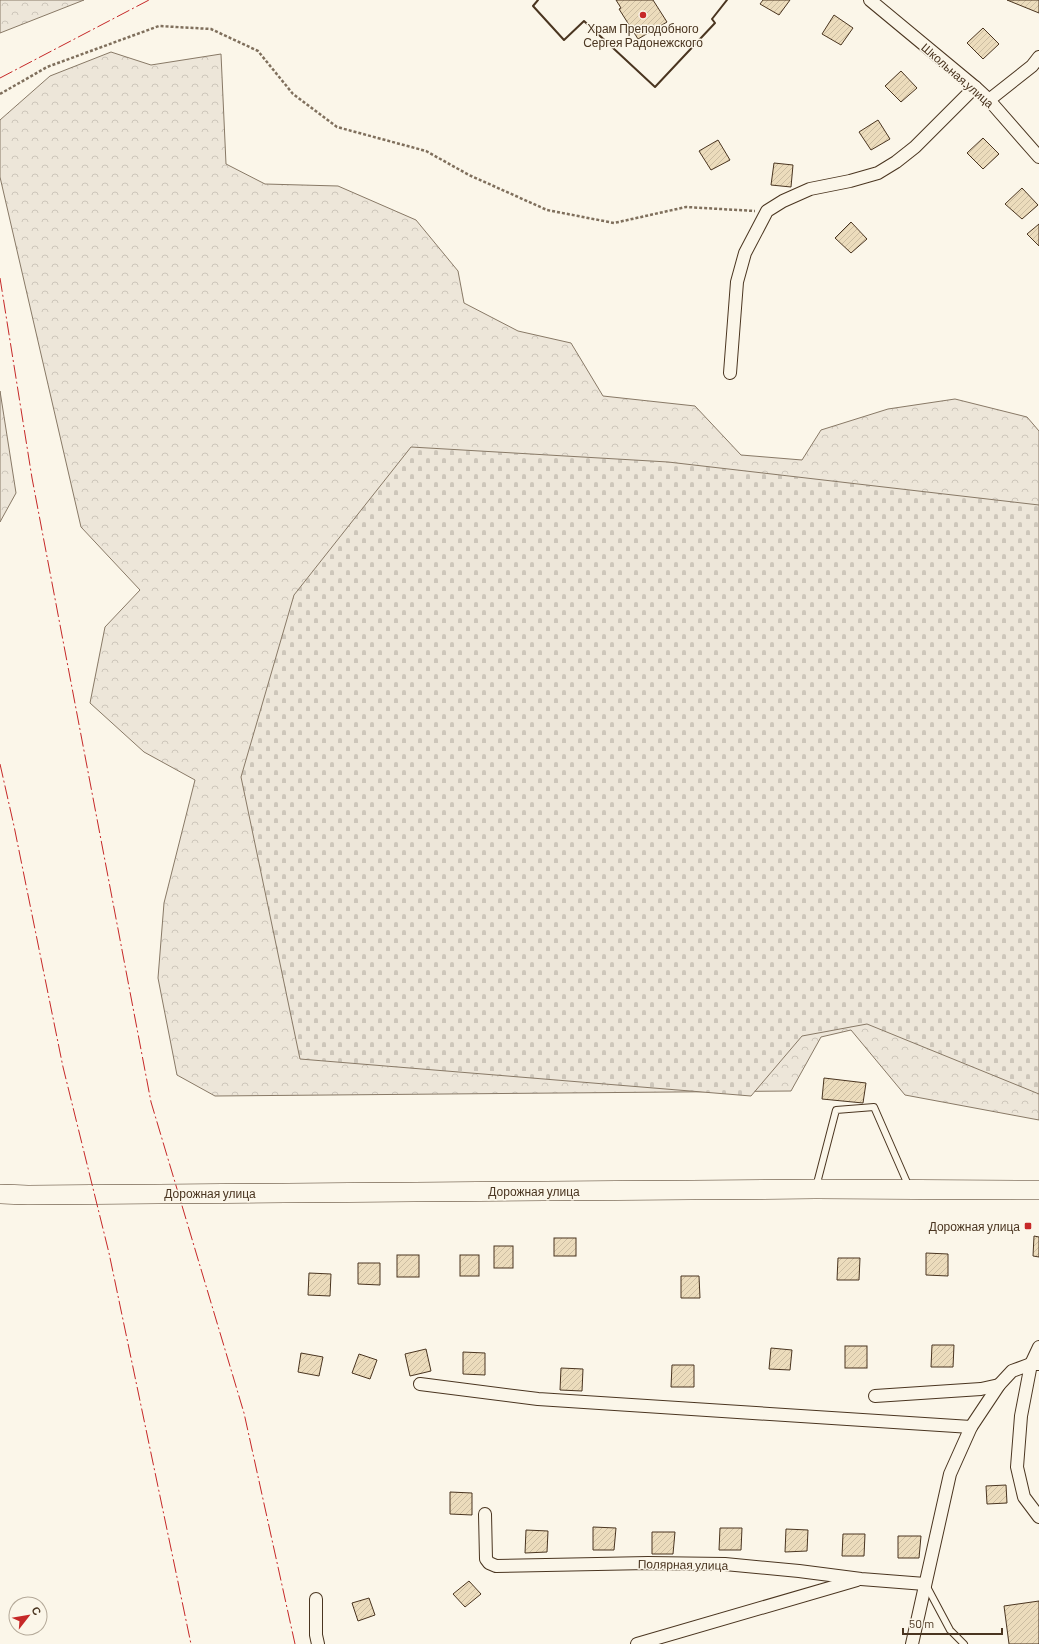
<svg xmlns="http://www.w3.org/2000/svg" width="1039" height="1644" font-family="Barlow,sans-serif">
<style>
.forest{fill:url(#forest-crowns);stroke:#887966}
.cemetery{fill:url(#cemetery-stones);stroke:#887966}
.building{fill:url(#building-hatch);stroke:#4a3520}
.lines{fill:none;stroke-linecap:round;stroke-linejoin:round}
.service-casing{stroke:#4a3520;stroke-width:8}
.minor-casing{stroke:#4a3520;stroke-width:14}
.primary-casing{stroke:#4a3520;stroke-width:20}
.path{stroke:#7f6f5c;stroke-width:2.5;stroke-dasharray:3 2;stroke-linecap:butt}
.service{stroke:#fbf6e9;stroke-width:6}
.minor{stroke:#fbf6e9;stroke-width:12}
.primary{stroke:#fbf6e9;stroke-width:19}
.wall{stroke:#4a3520;stroke-width:2}
.power{stroke:#c62828;stroke-width:1;stroke-dasharray:14 3 2 3;stroke-linecap:butt}
.poi-dot{fill:#c62828;stroke:#fbf6e9;stroke-width:1.5}
.labels{text-anchor:middle;dominant-baseline:central;stroke-width:3;stroke-linejoin:round;paint-order:stroke}
.poi-label{font-size:12px;fill:#4a3520;stroke:#fbf6e9}
.street-label{font-size:12px;fill:#4a3520;stroke:#fbf6e9}
</style>
<defs>
<pattern id="forest-crowns" width="20" height="18" patternUnits="userSpaceOnUse"><rect width="20" height="18" fill="#ede6d9"/><path d="M2 6a3 3 0 1 1 6 0M12 15a3 3 0 1 1 6 0" fill="none" stroke="#cdc6ba"/></pattern>
<pattern id="cemetery-stones" width="16" height="16" patternUnits="userSpaceOnUse"><rect width="16" height="16" fill="#ede6d9"/><path d="M2 7V4a2 2 0 0 1 4 0v3zM10 15v-3a2 2 0 0 1 4 0v3z" fill="#cdc6ba"/></pattern>
<pattern id="building-hatch" width="6" height="6" patternUnits="userSpaceOnUse"><rect width="6" height="6" fill="#ecdcbc"/><path d="M-1 1l2-2M0 6l6-6M5 7l2-2" fill="none" stroke="#ccbda1"/></pattern>
</defs>
<rect width="100%" height="100%" fill="#fbf6e9"/>
<g class="forest">
<path d="M0,0H84L0,33Z"/>
<path d="M111,52L151,65L221,54L226,164L265,184L338,186L416,220L458,271L464,303L518,331L571,343L603,396L695,406L741,455L802,460L821,430L888,409L955,399L1027,417L1039,431V1120L905,1095L851,1030L821,1037L791,1091L215,1096L177,1075L158,978L164,903L195,780L144,752L90,703L105,627L140,590L81,527L0,177V120L50,76Z"/>
<path d="M0,391L16,493L0,522Z"/>
</g>
<path class="cemetery" d="M411,447L668,462L1039,505V1094L867,1024L802,1036L751,1096L300,1059L241,777L294,595Z"/>
<g class="building">
<path d="M616,0H653L667,22L638,39L619,9L621,8Z"/>
<path d="M763,0H790L779,15L760,4Z"/>
<path d="M1007,0H1039V13Z"/>
<path d="M834,15L853,28L841,45L822,34Z"/>
<path d="M983,28L999,44L983,59L967,43Z"/>
<path d="M901,71L917,88L901,102L885,86Z"/>
<path d="M878,120L890,139L871,150L859,132Z"/>
<path d="M983,138L999,154L983,169L967,153Z"/>
<path d="M718,140L730,160L711,170L699,151Z"/>
<path d="M774,163L793,165L791,187L771,185Z"/>
<path d="M1022,188L1038,205L1022,219L1005,204Z"/>
<path d="M851,222L867,239L851,253L835,238Z"/>
<path d="M1039,224V246L1027,234Z"/>
<path d="M824,1078L866,1083L863,1103L822,1099Z"/>
<path d="M1034,1236L1039,1237V1257L1033,1256Z"/>
<rect x="554" y="1238" width="22" height="18"/>
<rect x="494" y="1246" width="19" height="22"/>
<path d="M926,1253L948,1254V1276L926,1275Z"/>
<rect x="397" y="1255" width="22" height="22"/>
<rect x="460" y="1255" width="19" height="21"/>
<path d="M838,1258H860L859,1280H837Z"/>
<path d="M358,1263H380V1285L358,1284Z"/>
<path d="M309,1273L331,1274L330,1296L308,1295Z"/>
<path d="M681,1276H699L700,1298H681Z"/>
<path d="M932,1345H954L953,1367H931Z"/>
<rect x="845" y="1346" width="22" height="22"/>
<path d="M771,1348L792,1350L790,1370L769,1369Z"/>
<path d="M426,1349L431,1371L410,1376L405,1354Z"/>
<path d="M463,1352L485,1353V1375L463,1374Z"/>
<path d="M301,1353L323,1357L319,1376L298,1372Z"/>
<path d="M359,1354L377,1360L370,1379L352,1373Z"/>
<path d="M672,1365H694V1387H671Z"/>
<path d="M561,1368L583,1369L582,1391L560,1390Z"/>
<path d="M1006,1485L1007,1503L987,1504L986,1486Z"/>
<path d="M450,1492L472,1493V1515L450,1514Z"/>
<path d="M593,1527L616,1528L614,1550H593Z"/>
<path d="M720,1528H742L741,1550H719Z"/>
<path d="M786,1529L808,1530L807,1551L785,1552Z"/>
<path d="M526,1530L548,1531L547,1552L525,1553Z"/>
<path d="M652,1532H675L673,1554H652Z"/>
<path d="M843,1534H865L864,1556H842Z"/>
<path d="M898,1536H921L919,1558H898Z"/>
<path d="M469,1581L481,1594L465,1607L453,1594Z"/>
<path d="M369,1598L375,1615L358,1621L352,1603Z"/>
<path d="M1039,1601V1644H1009L1004,1606Z"/>
</g>
<g class="lines">
<g class="service-casing">
<g id="service">
<path d="M816,1187L836,1110L874,1107L909,1187"/>
<path d="M926,1585L950,1630L964,1644"/>
</g>
</g>
<g class="minor-casing">
<g id="minor">
<path d="M870,0L975,87L989,100L1039,157"/>
<path d="M989,100L1032,66L1039,57"/>
<path d="M730,373L737,282L745,253L767,211L783,201L810,189L850,181L878,173L896,162L915,147L975,87"/>
<path d="M1039,1347L1031,1364L1021,1416L1017,1467L1024,1497L1039,1517"/>
<path d="M420,1384L538,1399L971,1427"/>
<path d="M875,1396L981,1389L999,1385"/>
<path d="M485,1514L486,1559L489,1563L496,1566L648,1563L725,1564L799,1571L861,1579L925,1584"/>
<path d="M316,1599V1635L318,1644"/>
<path d="M637,1644L857,1580"/>
<path d="M912,1644L950,1474L971,1427L999,1385L1012,1371L1031,1364H1039"/>
</g>
</g>
<g class="primary-casing">
<path id="primary" d="M0,1194L28,1195L816,1189L1039,1190"/>
</g>
<path class="path" d="M0,94L47,67L159,26L211,29L258,51L293,94L337,127L426,151L469,175L547,210L614,223L686,207L755,211"/>
<use href="#service" class="service"/>
<use href="#minor" class="minor"/>
<use href="#primary" class="primary"/>
<path class="wall" d="M538,0L533,6L564,40L584,21L655,87L715,23L712,19L727,0"/>
<g class="power">
<path d="M0,78L149,0"/>
<path d="M0,278L32,478L151,1102L244,1413L295,1644"/>
<path d="M0,764L14,826L63,1067L109,1253L191,1644"/>
</g>
</g>
<g class="poi-dot">
<circle cx="643" cy="15" r="4"/>
<rect x="1024" y="1222" width="8" height="8" rx="2"/>
</g>
<g class="labels">
<g class="poi-label">
<text x="643" y="28">Храм Преподобного<tspan x="643" dy="14">Сергея Радонежского</tspan></text>
<text x="1020" y="1226" text-anchor="end">Дорожная улица</text>
</g>
<g class="street-label">
<text transform="translate(958 75) rotate(41)">Школьная улица</text>
<text x="534" y="1191">Дорожная улица</text>
<text x="210" y="1193">Дорожная улица</text>
<text transform="translate(683 1564) rotate(1)">Полярная улица</text>
</g>
</g>
<g transform="translate(28 1616) rotate(59)"><circle r="19" fill="#fbf6e9" stroke="#b4a999"/>
<path d="M0-3L7 15L0 10L-7 15Z" fill="#c62828"/>
<text y="-6" font-size="11" font-weight="bold" text-anchor="middle" fill="#4a3520">С</text>
</g>
<path d="M903 1628v6h99v-6" fill="none" stroke="#4a3520" stroke-width="2"/>
<text x="909" y="1628" font-size="12" fill="#4a3520" stroke="#fbf6e9" stroke-width="3" paint-order="stroke">50 m</text>
</svg>
